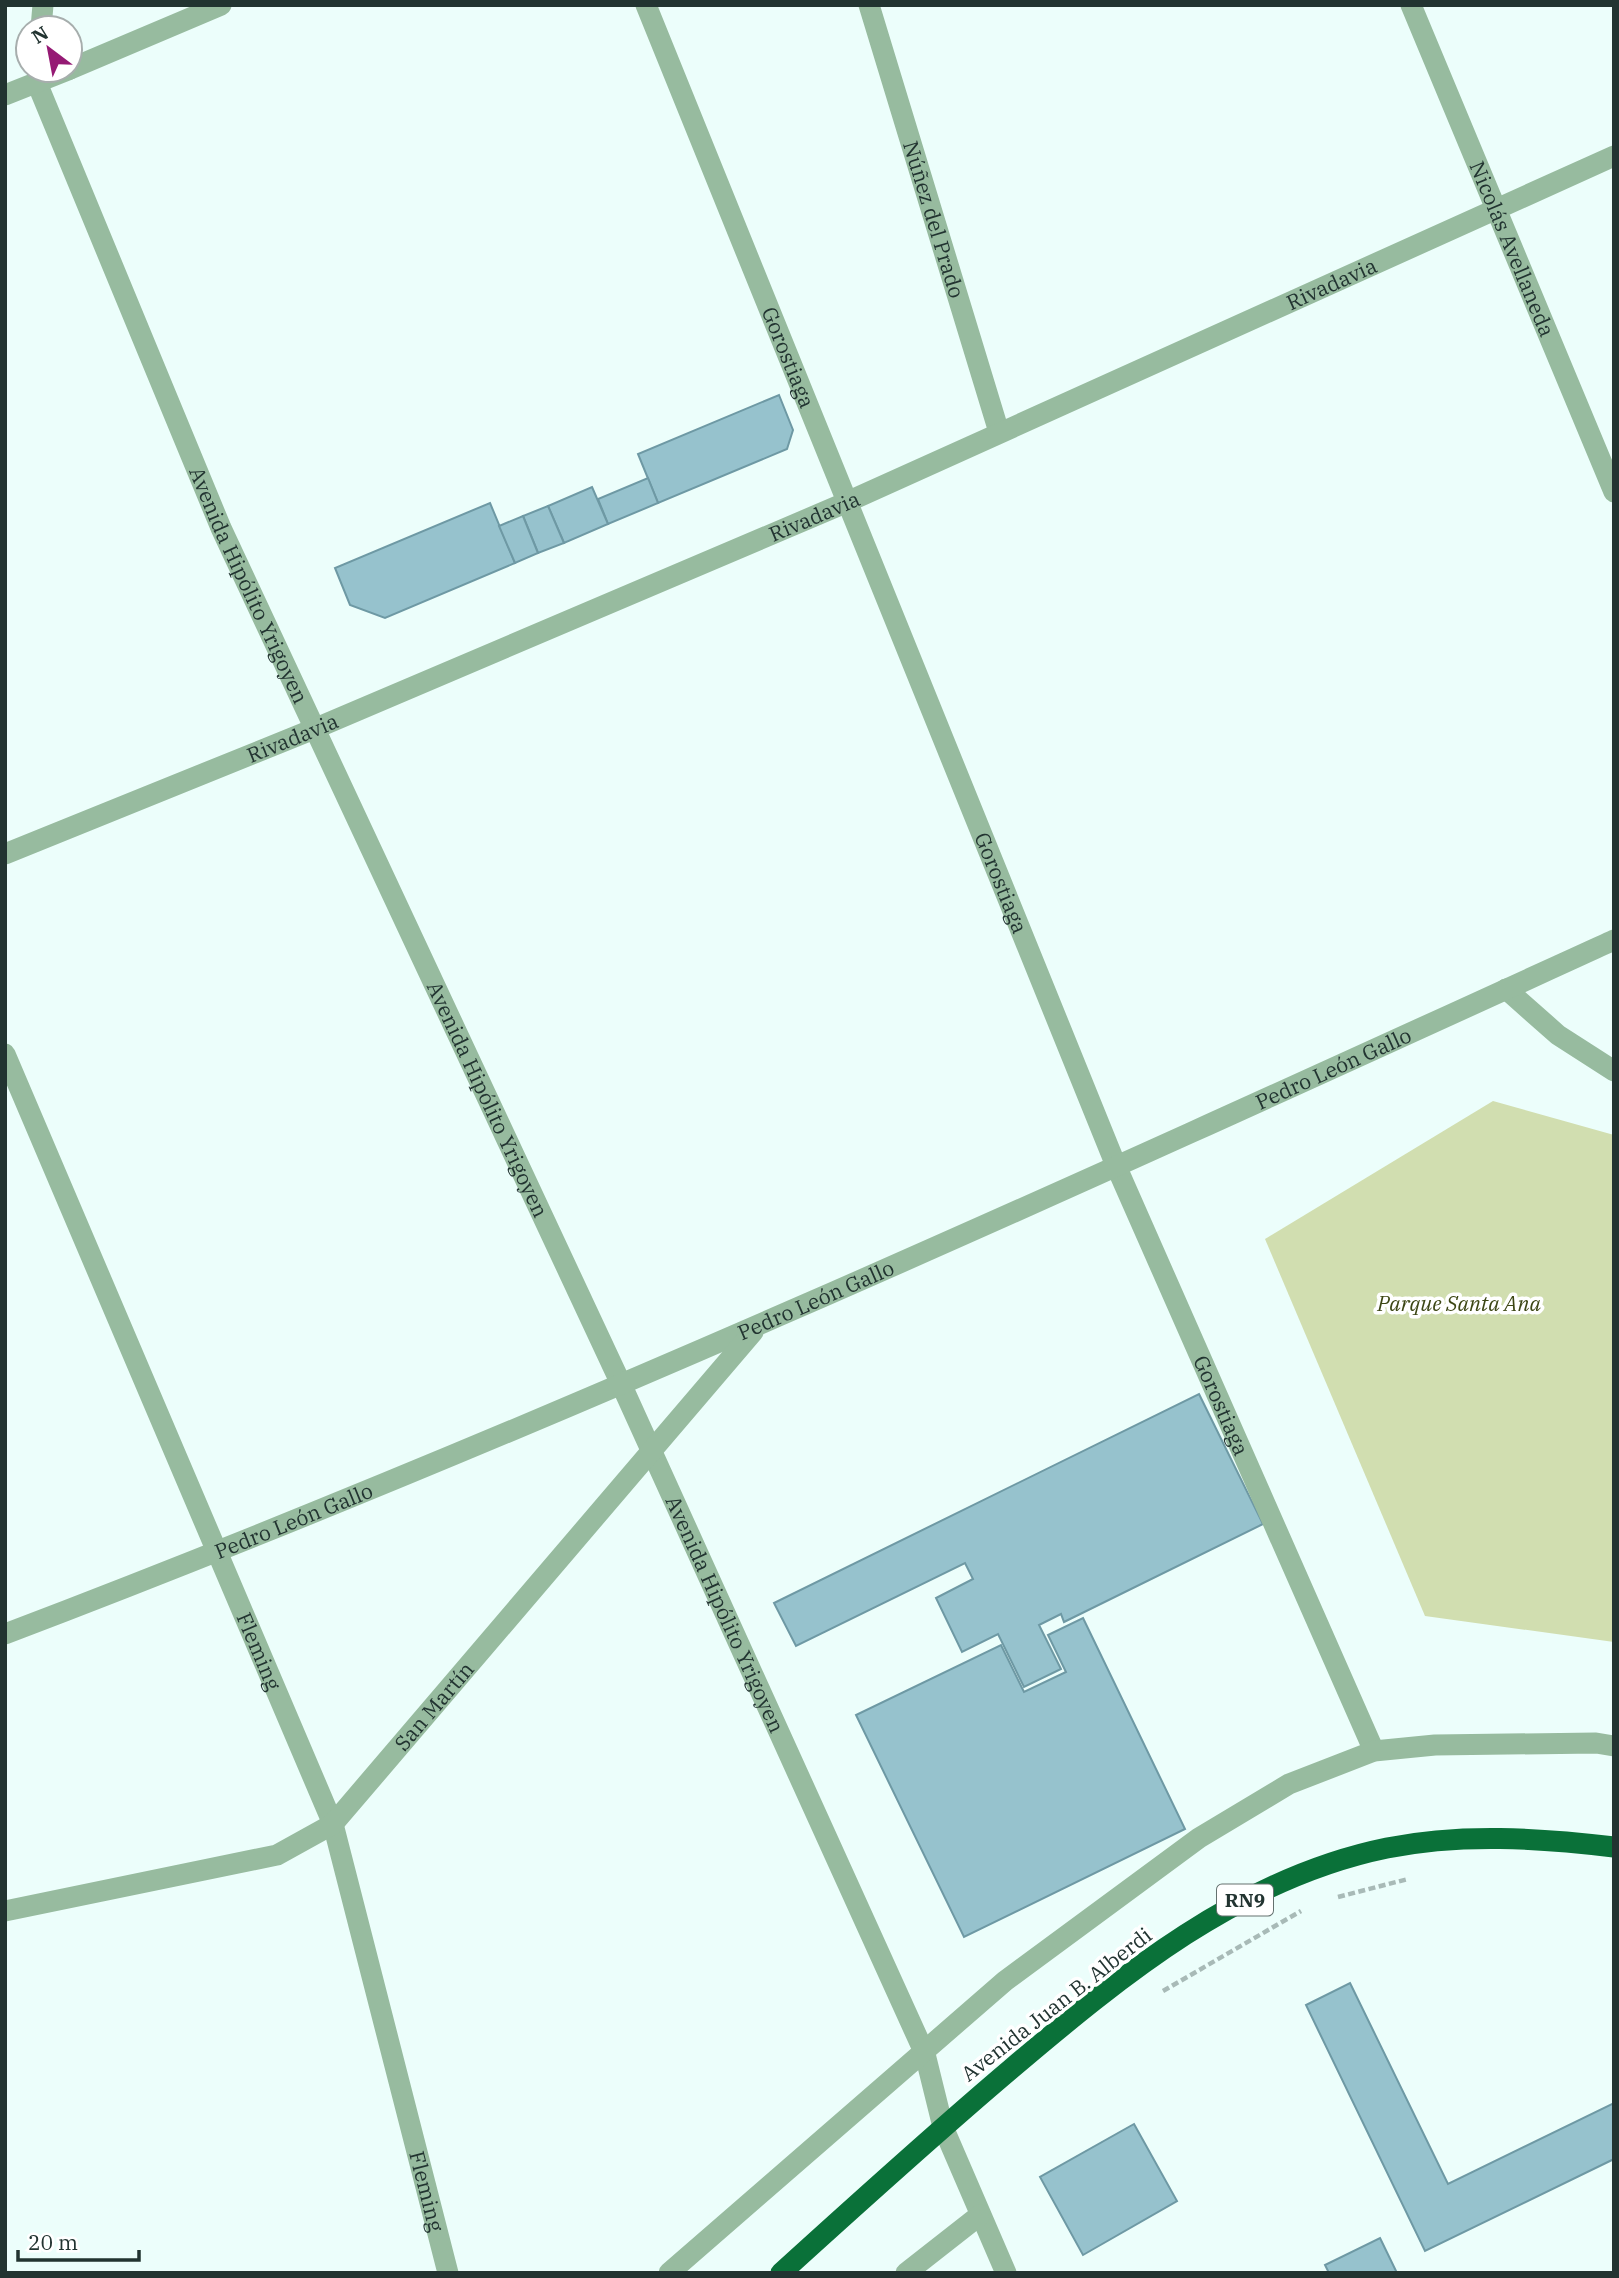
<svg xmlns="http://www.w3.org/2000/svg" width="1619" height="2278" font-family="'IBM Plex Serif',serif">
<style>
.green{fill:#d1deb0}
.building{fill:#96c2cd;stroke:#6e99a4;stroke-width:2}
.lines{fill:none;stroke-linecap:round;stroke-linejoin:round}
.path{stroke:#a8bab7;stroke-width:4.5;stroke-dasharray:7 3.5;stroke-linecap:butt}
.minor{stroke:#97bb9f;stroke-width:21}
.highway{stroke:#0a7139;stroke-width:21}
.labels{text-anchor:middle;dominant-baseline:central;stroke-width:7;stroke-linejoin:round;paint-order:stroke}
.shield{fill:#fff;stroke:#64716f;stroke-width:2}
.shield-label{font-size:19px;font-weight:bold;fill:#223431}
.street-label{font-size:21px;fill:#223431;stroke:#fff}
.park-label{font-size:21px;font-style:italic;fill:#3c4614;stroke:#fff}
</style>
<rect width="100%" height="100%" fill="#ecfefb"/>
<path class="green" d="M1493,1101L1614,1135V1642L1425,1616L1265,1239Z"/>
<g class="building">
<path d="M779,395L793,430L787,449L658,503L638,454Z"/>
<path d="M648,478L658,503L608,524L598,499Z"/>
<path d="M592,487L608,524L564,543L548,506Z"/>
<path d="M490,503L515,563L385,618L350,605L335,568Z"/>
<path d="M548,506L564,543L538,553L523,516Z"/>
<path d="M523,516L538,553L515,563L499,526Z"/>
<path d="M1199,1394L1263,1524L1064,1622L1061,1614L1039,1625L1061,1669L1024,1687L998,1634L962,1652L936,1598L973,1579L965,1563L796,1646L774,1603Z"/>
<path d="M1083,1618L1185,1829L964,1937L856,1715L1001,1645L1024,1692L1066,1672L1048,1635Z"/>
<path d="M1350,1983L1448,2184L1614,2103V2159L1425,2251L1306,2005Z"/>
<path d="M1134,2124L1177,2201L1083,2255L1040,2177Z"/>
<path d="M1380,2238L1397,2273H1329L1325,2265Z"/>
</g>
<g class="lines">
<g class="path">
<path d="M1338,1897L1408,1879"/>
<path d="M1163,1991L1301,1911"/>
</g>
<g class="minor">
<path id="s1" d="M646,5L1117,1168L1374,1751"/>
<path id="s2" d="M869,5L999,432"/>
<path id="s3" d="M1411,5L1614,492"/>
<path d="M41,28L43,5"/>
<path d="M70,69L221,5"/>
<path id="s4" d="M38,70L37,83L221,528L622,1386L925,2054L943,2127L1006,2273"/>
<path d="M5,95L68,70"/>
<path id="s5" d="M5,854L314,729L845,503L1614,156"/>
<path d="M1506,989L1558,1035L1614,1071"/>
<path id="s6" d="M5,1054L333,1824L448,2273"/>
<path id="s7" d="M5,1634C552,1426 1082,1183 1614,940"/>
<path id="s8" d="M5,1911L277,1855L333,1824L753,1332"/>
<path d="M669,2273L1005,1981L1199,1838L1289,1784L1374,1751L1435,1745L1596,1743L1614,1746"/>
<path d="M906,2273L980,2215"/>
</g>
<path class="highway" d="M781,2273C857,2204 933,2135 1011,2069C1122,1975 1240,1878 1387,1848C1461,1833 1539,1838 1614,1847"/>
</g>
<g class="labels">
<rect class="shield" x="1217" y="1884.5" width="56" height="31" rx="5"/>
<g class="shield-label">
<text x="1245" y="1900">RN9</text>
</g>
<g class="street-label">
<text stroke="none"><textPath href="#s2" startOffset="224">Núñez del Prado</textPath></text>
<text stroke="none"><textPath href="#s3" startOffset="264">Nicolás Avellaneda</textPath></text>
<text stroke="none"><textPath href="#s5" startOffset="1444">Rivadavia</textPath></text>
<text stroke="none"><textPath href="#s1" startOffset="380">Gorostiaga</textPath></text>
<text stroke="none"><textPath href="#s5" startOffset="877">Rivadavia</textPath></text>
<text stroke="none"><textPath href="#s4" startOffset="558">Avenida Hipólito Yrigoyen</textPath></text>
<text stroke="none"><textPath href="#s5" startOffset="310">Rivadavia</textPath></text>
<text stroke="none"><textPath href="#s1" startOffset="947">Gorostiaga</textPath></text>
<text stroke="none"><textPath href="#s7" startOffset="1444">Pedro León Gallo</textPath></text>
<text stroke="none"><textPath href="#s4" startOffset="1125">Avenida Hipólito Yrigoyen</textPath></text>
<text stroke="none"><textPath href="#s7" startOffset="877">Pedro León Gallo</textPath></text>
<text stroke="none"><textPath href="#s1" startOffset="1514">Gorostiaga</textPath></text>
<text stroke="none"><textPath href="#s7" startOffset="310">Pedro León Gallo</textPath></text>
<text stroke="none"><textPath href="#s4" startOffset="1692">Avenida Hipólito Yrigoyen</textPath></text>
<text stroke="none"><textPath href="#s6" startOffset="649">Fleming</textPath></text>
<text stroke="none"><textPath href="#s8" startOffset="497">San Martín</textPath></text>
<text transform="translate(1056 2004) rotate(-38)">Avenida Juan B. Alberdi</text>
<text stroke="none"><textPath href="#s6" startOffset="1216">Fleming</textPath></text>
</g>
<g class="park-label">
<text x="1459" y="1303">Parque Santa Ana</text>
</g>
</g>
<rect width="1619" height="2278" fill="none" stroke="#223431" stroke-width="14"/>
<g transform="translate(49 49) rotate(328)"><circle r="33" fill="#ffffff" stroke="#a7aead" stroke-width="2"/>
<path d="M0-5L12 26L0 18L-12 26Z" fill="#951a74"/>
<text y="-10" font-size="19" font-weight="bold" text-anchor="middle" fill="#223431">N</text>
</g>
<path d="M18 2250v10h121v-10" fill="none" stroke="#223431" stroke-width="3.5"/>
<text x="28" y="2250" font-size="21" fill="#223431" stroke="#ffffff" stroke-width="5" paint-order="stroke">20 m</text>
</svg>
